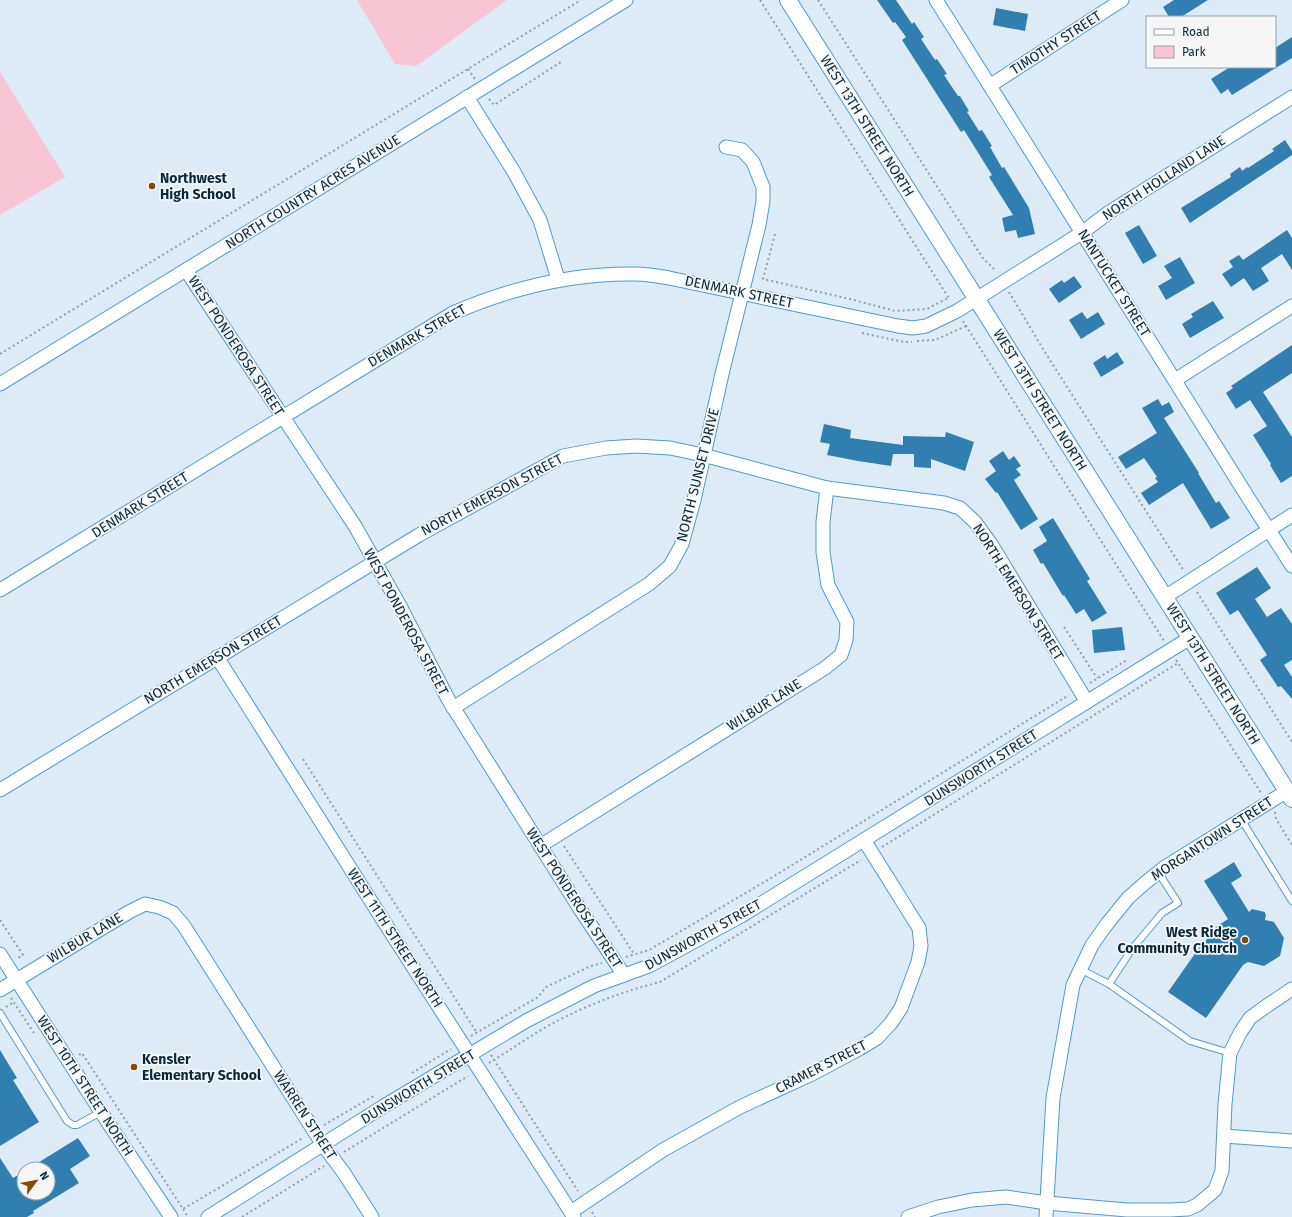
<svg xmlns="http://www.w3.org/2000/svg" width="1292" height="1217" font-family="'Fira Sans',sans-serif">
<style>
.green{fill:#f7c5d3}
.building{fill:#317fb0}
.lines{fill:none;stroke-linecap:round;stroke-linejoin:round}
.service-casing{stroke:#4e9bcd;stroke-width:8}
.minor-casing{stroke:#4e9bcd;stroke-width:15}
.tertiary-casing{stroke:#4e9bcd;stroke-width:18}
.path{stroke:#8ca2b0;stroke-width:2;stroke-dasharray:2 3;stroke-linecap:butt}
.service{stroke:#fff;stroke-width:6}
.minor{stroke:#fff;stroke-width:13}
.tertiary{stroke:#fff;stroke-width:16}
.poi-dot{fill:#844802;stroke:#f6f6f6;stroke-width:1.5}
.labels{text-anchor:middle;dominant-baseline:central;stroke-width:3.5;stroke-linejoin:round;paint-order:stroke}
.street-label{font-size:14px;fill:#07293d;stroke:#f6f6f6}
.poi-label{font-size:14px;font-weight:bold;fill:#07293d;stroke:#f6f6f6;text-anchor:start}
</style>
<rect width="100%" height="100%" fill="#ddebf6"/>
<g class="green">
<path d="M357,0H507L416,66L395,64Z"/>
<path d="M0,72L65,177L0,215Z"/>
</g>
<g class="building">
<path d="M877,0H896L912,24L914,22L924,37L921,39L935,60L937,59L947,74L944,75L958,96H960L969,111L967,112L979,131L982,130L992,146L990,147L1002,168L1004,167L1029,208L1035,234L1018,238L1016,230L1005,232L1002,218L1013,215L989,177L992,175L964,130L961,132L902,40L906,37L895,22L893,23Z"/>
<path d="M1174,0H1208L1181,17H1169L1163,7Z"/>
<path d="M996,8L1028,14L1025,31L993,25Z"/>
<path d="M1292,37V58L1232,95L1228,89L1221,94L1211,79L1230,67H1275V48Z"/>
<path d="M1285,140L1292,151V155L1190,223L1181,208L1231,177L1230,174L1240,167L1242,171L1247,167L1248,168L1274,151L1272,149Z"/>
<path d="M1139,225L1157,256L1143,264L1125,233Z"/>
<path d="M1287,230L1292,238V270L1282,254L1261,268L1269,281L1253,291L1244,278L1231,287L1222,274L1233,267L1229,261L1239,255L1243,260Z"/>
<path d="M1180,257L1195,283L1166,300L1158,286L1172,278L1164,266Z"/>
<path d="M1074,276L1082,287L1059,303L1049,289L1062,280L1064,283Z"/>
<path d="M1213,301L1224,318L1190,338L1182,324L1193,317L1191,314Z"/>
<path d="M1082,312L1087,319L1098,312L1105,324L1081,339L1069,320Z"/>
<path d="M1292,345V373L1263,392L1292,437V476L1281,483L1270,465L1271,464L1253,435L1267,426L1250,400L1236,409L1226,393L1233,388L1231,386Z"/>
<path d="M1117,352L1124,363L1101,377L1093,363L1105,355L1107,359Z"/>
<path d="M1158,399L1162,406L1169,402L1174,412L1164,418L1199,473H1198L1216,503L1219,501L1230,518L1211,529L1183,483L1149,505L1141,493L1158,482L1155,478L1157,477L1144,458L1126,469L1118,457L1157,433L1142,408Z"/>
<path d="M824,424L851,430L850,438L903,445V436L945,437L946,432L974,442L965,471L931,459V468L914,467V454H893L891,466L858,461L827,455L830,444L820,442Z"/>
<path d="M1003,451L1009,460L1014,456L1021,466L1016,469L1021,475L1014,480L1038,519L1021,530L997,492L996,493L985,479L996,471L989,461Z"/>
<path d="M1053,518L1090,579L1087,581L1107,613L1092,622L1084,609L1076,614L1064,595L1063,596L1043,563L1041,564L1033,550L1047,541L1039,527Z"/>
<path d="M1257,567L1271,588L1255,599L1267,617L1281,608L1292,624V660L1284,665L1292,677V699L1281,686L1278,687L1260,660L1267,655L1238,610L1230,615L1216,593Z"/>
<path d="M1122,627L1125,650L1094,653L1092,630Z"/>
<path d="M1234,862L1242,876L1231,883L1249,912L1252,909L1265,912V914H1266L1265,920L1274,922L1284,938L1280,956L1264,966L1248,962L1243,965L1206,1018L1168,992L1201,945L1202,946L1216,927L1228,919L1204,881Z"/>
<path d="M0,1050L17,1078L13,1080L39,1122L0,1146Z"/>
<path d="M78,1138L90,1156L70,1169L79,1183L33,1211L34,1213L27,1217H0V1158L13,1178L24,1172V1193H48V1169H28Z"/>
</g>
<g class="lines">
<g class="service-casing">
<g id="service">
<path d="M1241,819L1292,901"/>
<path d="M1080,969L1109,984L1190,1041L1230,1053"/>
<path d="M1109,984L1132,949L1162,913L1178,903L1158,872"/>
<path d="M0,1013L67,1121L73,1125H77L101,1112"/>
</g>
</g>
<g class="minor-casing">
<g id="minor">
<path d="M936,0L1249,499L1292,566"/>
<path d="M991,85L1122,0"/>
<path d="M467,97L514,172L540,220L558,279"/>
<path d="M186,270L355,526L401,608L448,699L580,909L624,975"/>
<path d="M1175,380L1292,306"/>
<path d="M0,384L626,0"/>
<path d="M0,590L453,313C511,288 572,273 635,274C646,274 658,276 669,278L898,326L913,328L926,326L957,311L1083,232L1108,213L1292,97"/>
<path d="M1165,597L1292,515"/>
<path d="M217,657L388,928L574,1217"/>
<path d="M453,708L649,584L670,566L682,544L694,500L722,374L759,225L763,201V187L753,162L742,150L726,147"/>
<path d="M0,790L419,535L563,456L606,448L636,446L670,448L703,455L827,488L944,503L960,508L975,522L991,544L1087,702"/>
<path d="M540,846L825,668L841,655L846,640L847,622L828,585L823,552V522L827,488"/>
<path d="M0,954L101,1112L171,1217"/>
<path d="M0,990L129,912L145,904L159,907L173,913L184,926L323,1145L344,1173L372,1217"/>
<path d="M1224,1136L1292,1141"/>
<path d="M571,1212L663,1150L740,1107L812,1074L859,1049L877,1038L891,1023L901,1008L918,962L921,946L919,928L864,840"/>
<path d="M208,1217L384,1106L526,1021L594,986L649,966L741,916L1190,638"/>
<path d="M908,1217L938,1207L972,1200L1006,1197L1047,1203L1127,1210H1170L1188,1209L1197,1205L1215,1190L1222,1171L1225,1104L1230,1053L1240,1033L1250,1018L1265,1007L1292,989"/>
<path d="M1046,1217L1053,1098L1073,985L1092,945L1107,924L1128,898L1145,883L1165,867L1287,791"/>
</g>
</g>
<g class="tertiary-casing">
<path id="tertiary" d="M788,0L1292,799"/>
</g>
<g class="path">
<path d="M760,0L950,300"/>
<path d="M818,0L982,257L996,271"/>
<path d="M468,69L475,79"/>
<path d="M489,99L494,105L561,62"/>
<path d="M775,234L763,279L850,299L895,311L927,309L948,298"/>
<path d="M1009,292L1043,349L1184,571"/>
<path d="M963,321L1164,641"/>
<path d="M862,333L904,342H912"/>
<path d="M917,341L935,340L966,326"/>
<path d="M0,354L581,0"/>
<path d="M1197,592L1292,742"/>
<path d="M1064,627L1097,678"/>
<path d="M1176,660L1261,793"/>
<path d="M1090,683L1127,660"/>
<path d="M303,759L477,1033"/>
<path d="M1275,812L1276,819L1292,845"/>
<path d="M564,846L634,954"/>
<path d="M882,847L1178,663"/>
<path d="M0,920L23,955L16,959"/>
<path d="M626,957L649,950L771,878L1069,695"/>
<path d="M11,998L34,1033"/>
<path d="M6,1007L14,1002"/>
<path d="M471,1036L538,997L546,987L591,966L602,963"/>
<path d="M79,1055L82,1053L183,1209L303,1138"/>
<path d="M491,1055L578,1191"/>
<path d="M489,1063C512,1049 534,1033 557,1021C590,1004 624,991 660,982L861,860"/>
<path d="M412,1073L451,1049"/>
<path d="M324,1125L374,1096"/>
<path d="M344,1152L468,1076"/>
<path d="M183,1209L188,1217"/>
<path d="M592,1212L595,1217"/>
<path d="M242,1217L324,1166"/>
</g>
<use href="#service" class="service"/>
<use href="#minor" class="minor"/>
<use href="#tertiary" class="tertiary"/>
</g>
<g class="poi-dot">
<circle cx="152" cy="186" r="4"/>
<circle cx="1245" cy="940" r="4"/>
<circle cx="134" cy="1067" r="4"/>
</g>
<g class="labels">
<g class="street-label">
<text transform="translate(1056 43) rotate(-33)">TIMOTHY STREET</text>
<text transform="translate(867 126) rotate(58)">WEST 13TH STREET NORTH</text>
<text transform="translate(1164 178) rotate(-33)">NORTH HOLLAND LANE</text>
<text transform="translate(313 192) rotate(-32)">NORTH COUNTRY ACRES AVENUE</text>
<text transform="translate(1114 283) rotate(58)">NANTUCKET STREET</text>
<text transform="translate(739 292) rotate(12)">DENMARK STREET</text>
<text transform="translate(417 336) rotate(-30)">DENMARK STREET</text>
<text transform="translate(236 346) rotate(57)">WEST PONDEROSA STREET</text>
<text transform="translate(1040 400) rotate(58)">WEST 13TH STREET NORTH</text>
<text transform="translate(698 475) rotate(-76)">NORTH SUNSET DRIVE</text>
<text transform="translate(492 495) rotate(-28)">NORTH EMERSON STREET</text>
<text transform="translate(140 505) rotate(-32)">DENMARK STREET</text>
<text transform="translate(1018 592) rotate(58)">NORTH EMERSON STREET</text>
<text transform="translate(406 622) rotate(62)">WEST PONDEROSA STREET</text>
<text transform="translate(213 660) rotate(-31)">NORTH EMERSON STREET</text>
<text transform="translate(1213 674) rotate(58)">WEST 13TH STREET NORTH</text>
<text transform="translate(764 705) rotate(-32)">WILBUR LANE</text>
<text transform="translate(981 768) rotate(-32)">DUNSWORTH STREET</text>
<text transform="translate(1212 839) rotate(-33)">MORGANTOWN STREET</text>
<text transform="translate(574 898) rotate(57)">WEST PONDEROSA STREET</text>
<text transform="translate(703 935) rotate(-29)">DUNSWORTH STREET</text>
<text transform="translate(85 938) rotate(-31)">WILBUR LANE</text>
<text transform="translate(395 938) rotate(57)">WEST 11TH STREET NORTH</text>
<text transform="translate(821 1067) rotate(-27)">CRAMER STREET</text>
<text transform="translate(85 1086) rotate(57)">WEST 10TH STREET NORTH</text>
<text transform="translate(418 1087) rotate(-31)">DUNSWORTH STREET</text>
<text transform="translate(305 1115) rotate(57)">WARREN STREET</text>
</g>
<g class="poi-label">
<text x="160" y="178">Northwest<tspan x="160" dy="16">High School</tspan></text>
<text x="1237" y="932" text-anchor="end">West Ridge<tspan x="1237" dy="16">Community Church</tspan></text>
<text x="142" y="1059">Kensler<tspan x="142" dy="16">Elementary School</tspan></text>
</g>
</g>
<rect x="1146" y="16" width="130" height="52" fill="#f6f6f6" stroke="#96a4ac"/>
<rect x="1154" y="29" width="20" height="6" fill="#ffffff" stroke="#96a4ac"/>
<text x="1182" y="36" font-size="12" fill="#07293d">Road</text>
<rect x="1154" y="46" width="20" height="12" fill="#f7c5d3" stroke="#96a4ac"/>
<text x="1182" y="56" font-size="12" fill="#07293d">Park</text>
<g transform="translate(36 1181) rotate(58)"><circle r="19" fill="#f6f6f6" stroke="#96a4ac"/>
<path d="M0-3L7 15L0 10L-7 15Z" fill="#844802"/>
<text y="-6" font-size="11" font-weight="bold" text-anchor="middle" fill="#07293d">N</text>
</g>
</svg>
